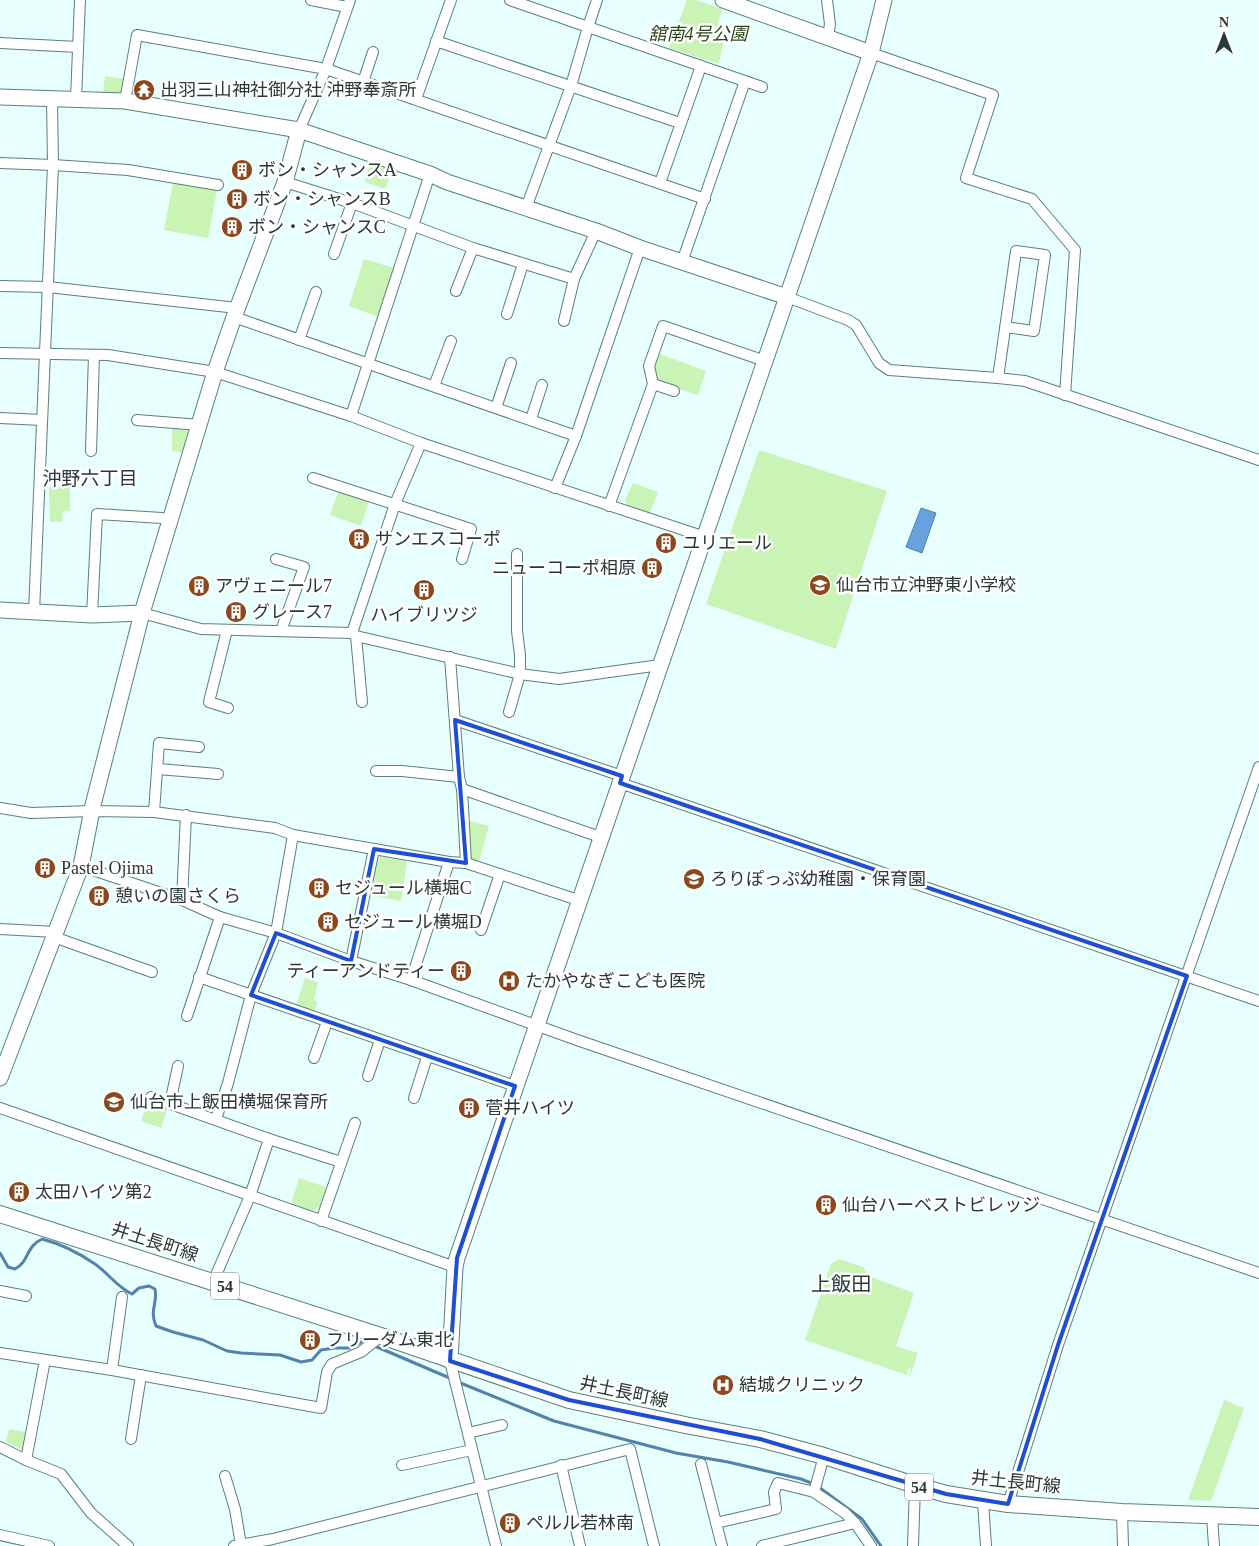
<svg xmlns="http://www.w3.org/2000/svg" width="1259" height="1546" font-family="'Times New Roman','Noto Sans JP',serif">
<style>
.green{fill:#caf3b6}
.water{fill:#67a2df;stroke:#5482ad}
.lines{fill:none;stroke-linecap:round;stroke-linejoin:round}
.stream{stroke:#5482ad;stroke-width:3}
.street-casing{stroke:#5b7f7d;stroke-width:12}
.secondary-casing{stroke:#5b7f7d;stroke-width:17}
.primary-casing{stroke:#5b7f7d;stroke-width:18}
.street{stroke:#fff;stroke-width:10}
.secondary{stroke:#fff;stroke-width:15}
.primary{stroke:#fff;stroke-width:16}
.marked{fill:none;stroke:#1d4ed8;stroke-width:4;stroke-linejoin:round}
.labels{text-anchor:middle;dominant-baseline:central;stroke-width:5;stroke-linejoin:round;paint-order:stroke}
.shield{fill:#fff;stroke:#697474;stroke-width:1}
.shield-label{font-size:16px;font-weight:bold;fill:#293938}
.park-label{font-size:18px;font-style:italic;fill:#294817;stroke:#fff}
.poi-label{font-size:18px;fill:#293938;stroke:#fff;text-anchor:start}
.street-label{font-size:18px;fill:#293938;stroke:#fff}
.neighbourhood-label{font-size:19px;fill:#293938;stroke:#fff}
.quarter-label{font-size:20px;fill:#293938;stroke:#fff}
</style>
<rect width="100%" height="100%" fill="#e7fffd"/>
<g class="green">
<path d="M687,0H696L722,9L718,24L724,29V38L719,64L669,48Z"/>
<path d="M105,76L125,79L121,96L103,94Z"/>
<path d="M370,164L392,170L385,189L365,182Z"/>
<path d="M173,183L217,190L208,238L164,230Z"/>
<path d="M364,259L394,268L379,317L349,306Z"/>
<path d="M660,354L706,371L698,395L657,382L654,368Z"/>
<path d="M172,428L187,430L191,436L184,453L172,451Z"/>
<path d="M759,450L887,491L836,649L706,604Z"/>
<path d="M633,483L658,492L649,515L628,508L625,500Z"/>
<path d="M49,487H70V511H63L62,522H50Z"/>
<path d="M339,490L369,501L361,526L330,515Z"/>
<path d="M467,820L489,826L479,861L472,860Z"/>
<path d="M379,857L407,861L401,901L369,895L374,865Z"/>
<path d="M305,978L318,982L314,1000L318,1002L314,1012L296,1006Z"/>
<path d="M148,1100L168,1107L161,1128L141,1121Z"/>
<path d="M299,1178L326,1187L320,1206L313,1211L291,1204Z"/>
<path d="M839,1259L863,1267L869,1276L914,1293L896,1346L918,1353L910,1376H909L911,1368L909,1367L907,1375L805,1340L831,1264Z"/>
<path d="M1224,1400L1244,1408L1211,1501L1188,1500Z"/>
<path d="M9,1429L30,1433L25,1451L6,1442Z"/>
</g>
<path class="water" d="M921,508L936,513L922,553L906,547Z"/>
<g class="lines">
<g class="stream">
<path d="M0,1253L8,1267L15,1269C30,1261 25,1247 42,1239C61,1244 79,1253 95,1264C108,1273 117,1287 132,1294L139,1288L149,1286L155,1289C158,1304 149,1309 156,1326L173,1332L203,1340L227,1351L241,1353L280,1355L301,1362L312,1360L321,1350L334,1348H351L363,1341L452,1379"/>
<path d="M458,1382L554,1421L676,1453L728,1462L801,1479L816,1485L862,1519L881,1546"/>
</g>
<g class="street-casing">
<g id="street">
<path d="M311,0L347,7"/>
<path d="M510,0L762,87"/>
<path d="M827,0L830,24L828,37"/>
<path d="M436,41L680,123"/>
<path d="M0,43L78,47"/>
<path d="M871,53L993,95L966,178L1032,199L1075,250L1065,395"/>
<path d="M363,82L373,52"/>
<path d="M76,99L80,0"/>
<path d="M416,99L451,0"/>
<path d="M125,101L137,35L326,69L705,199"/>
<path d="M299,130L326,69L350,0"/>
<path d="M0,163L53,165L128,170L218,185"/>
<path d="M285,182L352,203L473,248L574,279"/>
<path d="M660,183L701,66"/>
<path d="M526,208L571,86L588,27L597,0"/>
<path d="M334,254L352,203"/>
<path d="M682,262L745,81"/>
<path d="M0,286L48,287L237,308"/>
<path d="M456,291L473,248"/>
<path d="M787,297L848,320L856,325L879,363L889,370L998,378L1025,381L1259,460"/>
<path d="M507,314L523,264"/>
<path d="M234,317L576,436"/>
<path d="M564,321L574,279L596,231"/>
<path d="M299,340L316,292"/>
<path d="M0,353L108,355L215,372L351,416L421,443L705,537"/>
<path d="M998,378L1016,251L1045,255L1034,331L1005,327"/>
<path d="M653,384L674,391"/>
<path d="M434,386L451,341"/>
<path d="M496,408L511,363"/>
<path d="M351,416L430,174"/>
<path d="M0,418L42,420"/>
<path d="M531,419L542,385"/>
<path d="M137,420L200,425"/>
<path d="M91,451L94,355"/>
<path d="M313,478L471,529L462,559"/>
<path d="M555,488L576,436L640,248"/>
<path d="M609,506L653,384L649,366L663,326L765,361"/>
<path d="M276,559L304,567L281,631"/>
<path d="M34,612L53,165L52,99"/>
<path d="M142,613L201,629L352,633L356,636L520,674L559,679L660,665"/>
<path d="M92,615L97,514L162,518L170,520"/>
<path d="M227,630L209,702L228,708"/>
<path d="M352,633L395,504L421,443"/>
<path d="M356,636L362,702"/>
<path d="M450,657L459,777L462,789L466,863"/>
<path d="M509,712L520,674V655L517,631V554"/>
<path d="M455,720L622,776"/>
<path d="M158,769L218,774"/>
<path d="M376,771H402L459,777"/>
<path d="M620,783L1259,1001"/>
<path d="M462,789L600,837"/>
<path d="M0,808L31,813L92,811L154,812L275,828L293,835L449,862L466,863L578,900"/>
<path d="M154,812L159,743L199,747"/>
<path d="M81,866L182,900L220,917L276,933L351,961L411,980L577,1040L1259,1273"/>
<path d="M182,900L186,815"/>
<path d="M0,929L55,932"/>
<path d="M481,930L500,874"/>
<path d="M54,937L152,972"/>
<path d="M351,961L374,849"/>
<path d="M199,977L515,1086"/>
<path d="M411,980L449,862"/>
<path d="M187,1016L220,917"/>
<path d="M314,1058L327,1022"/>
<path d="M368,1076L380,1040"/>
<path d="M151,1097L269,1139L341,1162"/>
<path d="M414,1098L427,1057"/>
<path d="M170,1103L178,1066"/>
<path d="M0,1108L455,1267"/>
<path d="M216,1119L228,1083L251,995L276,933L293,835"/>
<path d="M321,1221L355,1123"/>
<path d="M213,1282L250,1196L269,1139"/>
<path d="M0,1291L26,1296"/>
<path d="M0,1353L112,1370L321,1408L327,1372L332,1364L361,1352L381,1336"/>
<path d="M450,1361L496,1546"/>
<path d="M112,1370L122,1297"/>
<path d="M468,1433L502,1425"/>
<path d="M131,1439L141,1375"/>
<path d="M0,1447L26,1460L61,1474L91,1513L128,1546"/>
<path d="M26,1460L45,1360"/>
<path d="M701,1464L722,1546"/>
<path d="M402,1465L472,1450"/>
<path d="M561,1465L580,1546"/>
<path d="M225,1476L235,1509L241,1545"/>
<path d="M814,1492L824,1456"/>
<path d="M983,1501L986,1546"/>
<path d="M1008,1504L1058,1345L1259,767"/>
<path d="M1122,1512L1123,1546"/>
<path d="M1212,1516L1214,1546"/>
<path d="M716,1523L776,1509L774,1492L778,1483L814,1492L845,1513L855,1523L871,1546"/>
<path d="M0,1535L49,1546"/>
<path d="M234,1546L273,1539L630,1449L654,1546"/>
<path d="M762,1546L855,1523"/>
<path d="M913,1546L915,1485"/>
</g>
</g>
<g class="secondary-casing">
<g id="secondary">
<path d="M723,0L871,53"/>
<path d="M0,97L125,101L299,130L430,174L447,182L596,231L640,248L787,297"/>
<path d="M0,610L92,615L142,613"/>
<path d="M0,1078L81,866L93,805L142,613L215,372L234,317L285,182L299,130"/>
<path d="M450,1361L455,1267L457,1258C592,855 734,455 871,53L884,0"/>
</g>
</g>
<g class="primary-casing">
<path id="primary" d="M0,1214L381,1336L569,1400L685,1425L760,1439L824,1456L915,1485L946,1494L1008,1504L1122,1512L1259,1517"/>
</g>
<use href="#street" class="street"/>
<use href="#secondary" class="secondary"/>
<use href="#primary" class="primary"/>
</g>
<path class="marked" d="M455,720L622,776L620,783L1187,976L1058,1345L1008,1504L946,1494L760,1439L569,1400L450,1361L457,1258L515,1086L251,995L276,933L351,961L374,849L466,863Z"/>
<defs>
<g id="temple-disc" transform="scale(1.125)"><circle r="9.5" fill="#8c471c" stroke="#fff"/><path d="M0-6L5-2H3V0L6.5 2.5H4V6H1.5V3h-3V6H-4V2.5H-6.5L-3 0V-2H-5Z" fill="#fff"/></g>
<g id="building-disc" transform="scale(1.125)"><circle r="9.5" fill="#8c471c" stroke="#fff"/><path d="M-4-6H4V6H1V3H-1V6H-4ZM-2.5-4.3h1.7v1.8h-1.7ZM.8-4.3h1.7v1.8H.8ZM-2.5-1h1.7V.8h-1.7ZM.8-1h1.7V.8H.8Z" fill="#fff"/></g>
<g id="school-disc" transform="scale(1.125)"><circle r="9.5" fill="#8c471c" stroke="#fff"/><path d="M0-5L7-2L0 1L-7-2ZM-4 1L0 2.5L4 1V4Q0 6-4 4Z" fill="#fff"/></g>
<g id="hospital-disc" transform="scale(1.125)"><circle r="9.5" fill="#8c471c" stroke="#fff"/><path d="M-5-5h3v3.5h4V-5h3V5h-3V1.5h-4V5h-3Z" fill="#fff"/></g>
</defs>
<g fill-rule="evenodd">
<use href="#temple-disc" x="144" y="90"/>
<use href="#building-disc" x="242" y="170"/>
<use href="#building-disc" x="237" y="199"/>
<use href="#building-disc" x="232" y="227"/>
<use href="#building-disc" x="359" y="539"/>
<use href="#building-disc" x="666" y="543"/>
<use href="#building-disc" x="652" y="568"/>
<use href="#school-disc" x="820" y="585"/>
<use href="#building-disc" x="199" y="586"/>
<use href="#building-disc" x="424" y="590"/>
<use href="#building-disc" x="236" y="612"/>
<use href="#building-disc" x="45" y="868"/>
<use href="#school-disc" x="694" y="879"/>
<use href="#building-disc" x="319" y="888"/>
<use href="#building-disc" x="99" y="896"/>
<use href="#building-disc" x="328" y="922"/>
<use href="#building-disc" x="461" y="971"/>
<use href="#hospital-disc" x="509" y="981"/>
<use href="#school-disc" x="114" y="1102"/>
<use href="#building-disc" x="469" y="1108"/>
<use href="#building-disc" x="19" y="1192"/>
<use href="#building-disc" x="826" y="1205"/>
<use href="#building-disc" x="310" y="1340"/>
<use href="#hospital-disc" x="723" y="1385"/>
<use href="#building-disc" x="510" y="1523"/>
</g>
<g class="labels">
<g class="shield">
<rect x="211" y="1272.5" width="28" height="27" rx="4"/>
<rect x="905" y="1473.5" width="28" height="27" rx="4"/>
</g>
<g class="shield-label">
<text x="225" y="1286">54</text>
<text x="919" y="1487">54</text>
</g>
<g class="park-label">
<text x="698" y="34">舘南4号公園</text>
</g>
<g class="poi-label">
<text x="160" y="90">出羽三山神社御分社 沖野奉斎所</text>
<text x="258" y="170">ボン・シャンスA</text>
<text x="253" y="199">ボン・シャンスB</text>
<text x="248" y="227">ボン・シャンスC</text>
<text x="375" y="539">サンエスコーポ</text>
<text x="682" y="543">ユリエール</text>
<text x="636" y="568" text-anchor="end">ニューコーポ相原</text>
<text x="836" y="585">仙台市立沖野東小学校</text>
<text x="215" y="586">アヴェニール7</text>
<text x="252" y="612">グレース7</text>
<text x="424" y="615" text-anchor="middle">ハイブリツジ</text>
<text x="61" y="868">Pastel Ojima</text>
<text x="710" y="879">ろりぽっぷ幼稚園・保育園</text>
<text x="335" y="888">セジュール横堀C</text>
<text x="115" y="896">憩いの園さくら</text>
<text x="344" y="922">セジュール横堀D</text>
<text x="445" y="971" text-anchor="end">ティーアンドティー</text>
<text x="525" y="981">たかやなぎこども医院</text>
<text x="130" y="1102">仙台市上飯田横堀保育所</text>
<text x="485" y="1108">菅井ハイツ</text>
<text x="35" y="1192">太田ハイツ第2</text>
<text x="842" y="1205">仙台ハーベストビレッジ</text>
<text x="326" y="1340">フリーダム東北</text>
<text x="739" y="1385">結城クリニック</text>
<text x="526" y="1523">ペルル若林南</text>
</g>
<g class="street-label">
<text transform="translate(155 1242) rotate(18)">井土長町線</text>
<text transform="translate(624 1392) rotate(12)">井土長町線</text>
<text transform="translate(1016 1482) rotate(6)">井土長町線</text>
</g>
<g class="neighbourhood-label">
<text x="90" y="478">沖野六丁目</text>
</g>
<g class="quarter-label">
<text x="841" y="1284">上飯田</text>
</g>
</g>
<g transform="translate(1224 35)" stroke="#ffffff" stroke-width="4" paint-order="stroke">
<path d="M0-4L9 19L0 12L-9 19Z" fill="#293938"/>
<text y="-8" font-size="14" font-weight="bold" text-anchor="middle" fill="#293938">N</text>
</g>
</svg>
